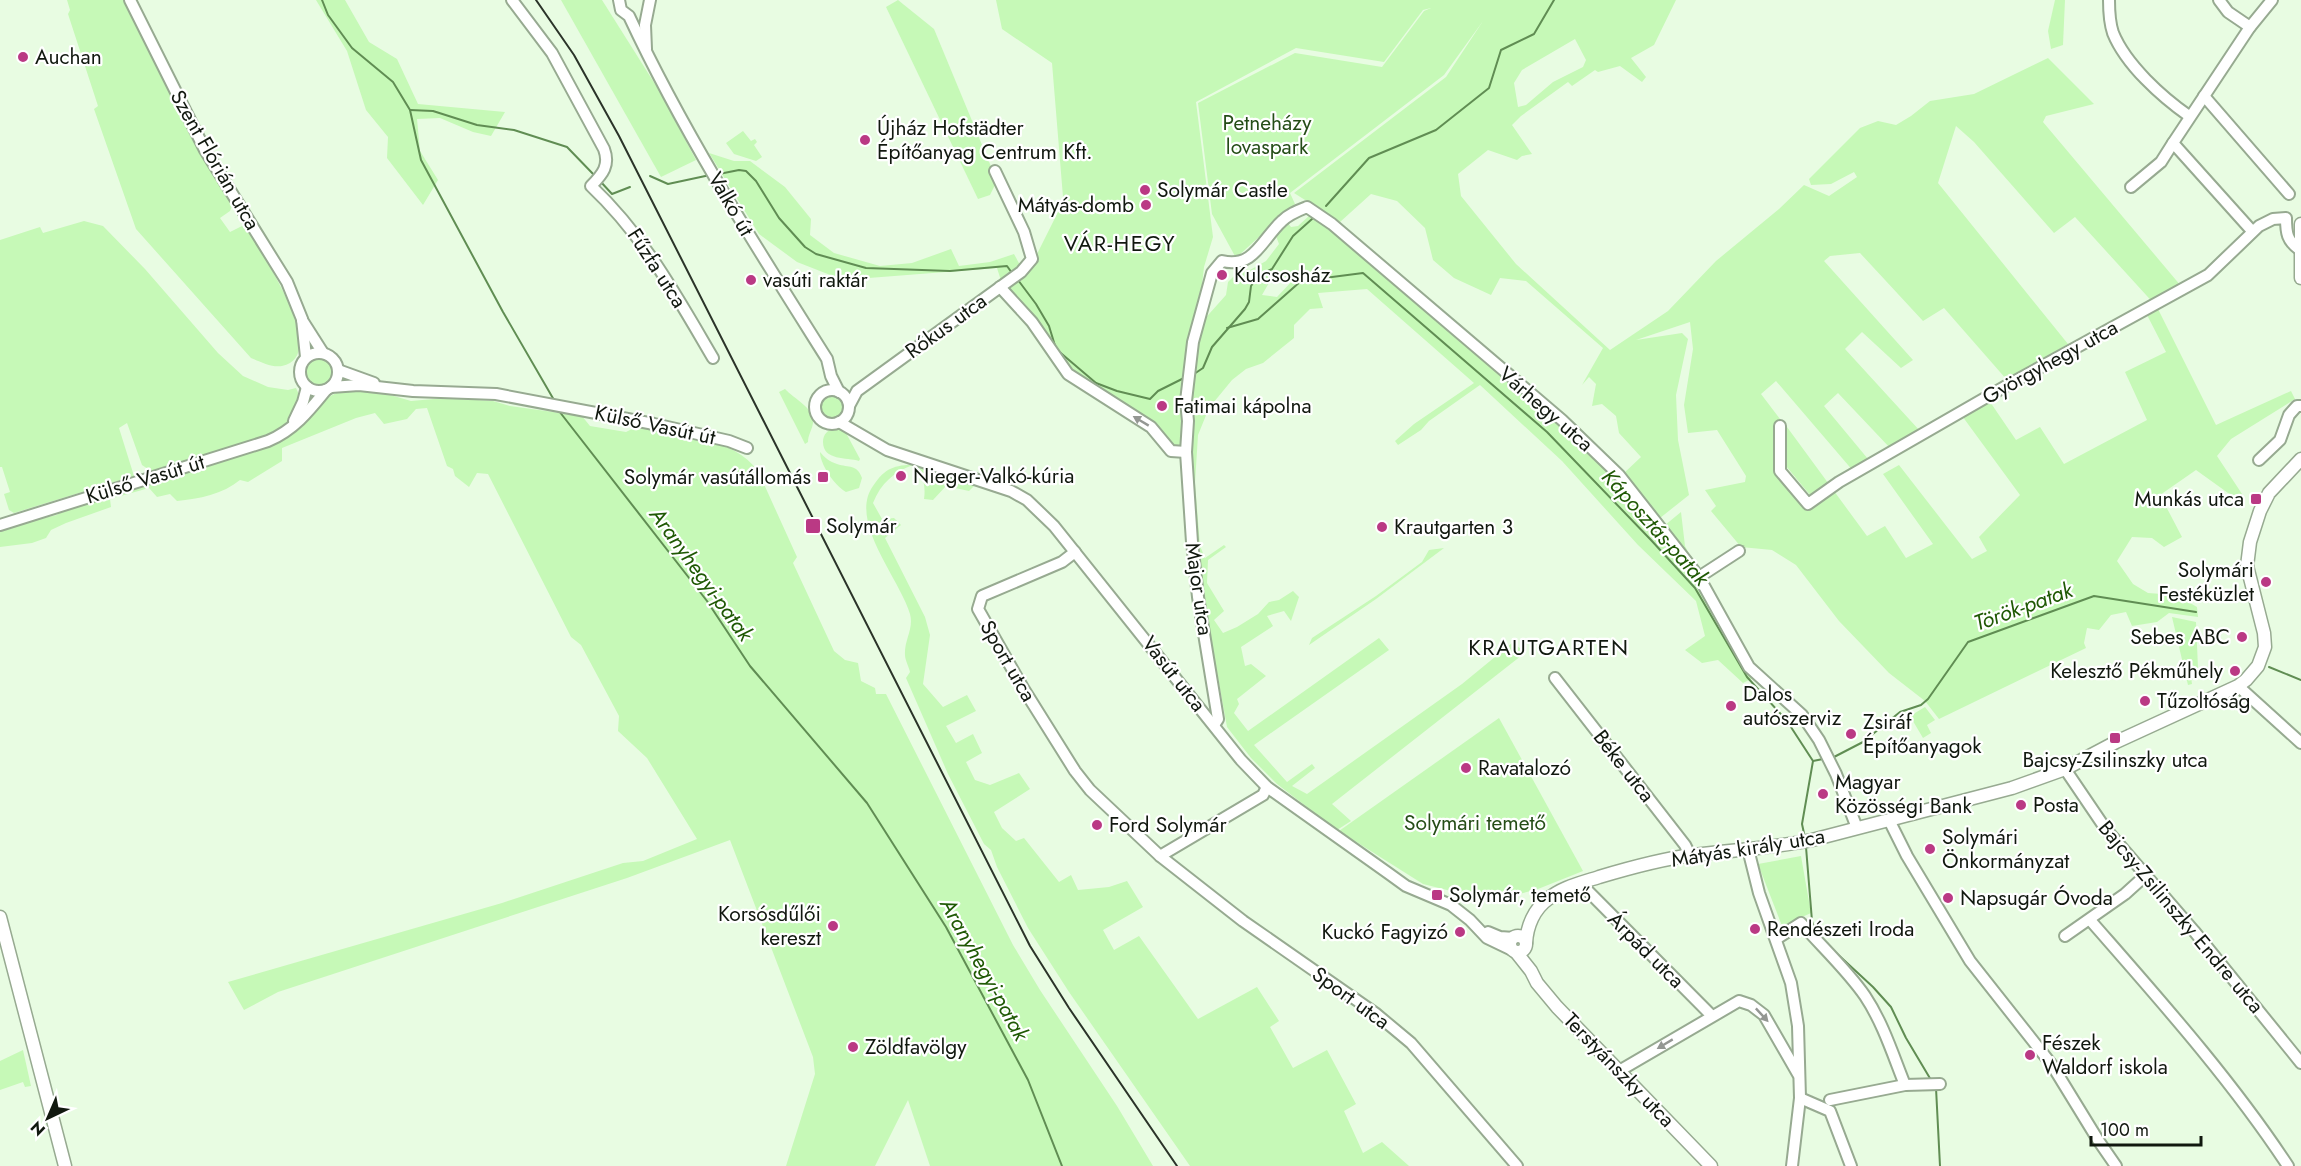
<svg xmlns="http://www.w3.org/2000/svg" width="2301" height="1166" font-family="Jost,sans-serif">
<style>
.green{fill:#c6f9b7;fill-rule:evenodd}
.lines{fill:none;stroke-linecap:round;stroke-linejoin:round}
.stream{stroke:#608d53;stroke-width:2}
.minor-casing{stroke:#97aa91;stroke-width:14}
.major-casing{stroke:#97aa91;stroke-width:15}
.minor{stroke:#fff;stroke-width:10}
.major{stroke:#fff;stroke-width:12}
.rail{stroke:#2b3429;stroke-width:2}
.oneway{fill:#949793}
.poi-dot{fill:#ba3984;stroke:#fff;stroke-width:2}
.labels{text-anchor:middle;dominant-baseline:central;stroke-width:4.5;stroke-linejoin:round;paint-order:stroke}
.poi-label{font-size:21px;fill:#11180f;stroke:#fff;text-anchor:start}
.park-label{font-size:21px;fill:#254d17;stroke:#fff}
.street-label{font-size:21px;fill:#11180f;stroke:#fff}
.neighbourhood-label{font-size:22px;letter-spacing:1.5px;fill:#11180f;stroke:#fff}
.water-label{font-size:22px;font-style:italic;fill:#1f5904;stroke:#fff}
</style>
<rect width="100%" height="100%" fill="#e8fce2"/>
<g class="green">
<path d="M67,0H125L202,154L232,206L230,211L220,218L230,232L244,225C257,246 333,356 282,366C272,368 259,361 251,358L136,229L94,109L98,106L68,14L70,10Z"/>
<path d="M316,0H345L369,42L397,59L418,104L505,112L491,136L473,132L440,118L417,119L420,151L438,180L423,205L387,158L388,137L366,110L347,51Z"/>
<path d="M561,0H602L660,92L696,160L661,177Z"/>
<path d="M898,0L934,29L997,181L990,195L978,199L886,7Z"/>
<path d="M996,0H1676L1654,45L1631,58L1646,77L1642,82L1620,66L1598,72L1595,70L1572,86L1568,82L1521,116L1512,125L1532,154L1522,156L1517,160L1488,150L1458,174L1461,196L1516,264L1610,350L1668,311L1716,261L1779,209L1804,185L1829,196L1857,177L1854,172L1831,184L1811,185L1809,179L1860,128L1878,121L1896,125L1911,116L1930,101L1974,94L2048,58L2094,104L2046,116L2043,122L2181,286L2157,307L2216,425L2291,391L2295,399L2231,439L2217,456L2244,497L2235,498L2196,470L2160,495L2182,537L2164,547L2152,538L2132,537L2117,561L2133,584L2148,593L2176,595L2197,607L2198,617L2169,613L2157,622L2132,626L2126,612L2111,615L2099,630L2087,628L2084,643L2086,648L1939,719L1925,701L1889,673L1839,621L1796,565L1772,550L1741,547L1711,511L1716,506L1705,490L1745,482L1746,476L1717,430L1688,433L1684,405L1693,349L1690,322L1636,340L1682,333L1688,339L1676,395L1678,440L1689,495L1660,518L1623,474L1641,457L1619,433L1616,416L1602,404L1592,406L1596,384L1589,377L1582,385L1603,348L1526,281L1500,278L1491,295L1454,278L1433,260L1425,228L1397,201L1371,194L1340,222L1294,193L1446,77L1483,21L1444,75L1290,193L1295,204L1236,258L1212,214L1198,103L1295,53L1382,67L1424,11L1431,8L1423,10L1384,62L1296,48L1196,102L1213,237L1204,267L1202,285L1191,325L1201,323L1226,295L1228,282L1242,268L1250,270L1266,261L1279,244L1276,236L1287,222L1291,227L1298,226L1310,215L1330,227L1384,276L1557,421L1619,481L1659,530L1681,512L1685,546L1753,678L1743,683L1718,660L1702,663L1685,650L1705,636L1696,601L1638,545L1562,461L1480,385L1429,421L1421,430L1398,445L1395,441L1414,424L1474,383L1367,289L1318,293L1323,308L1310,309L1294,325V338L1263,363L1246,369L1232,380L1209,408L1198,435L1195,483L1200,546L1205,558L1224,545L1226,547L1208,560L1207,583L1224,611L1214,620L1223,633L1237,627L1258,614L1269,602L1279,600L1293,591L1299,597L1291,621L1284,611L1267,616L1273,626L1241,647L1245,666L1251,664L1266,676L1237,699L1239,704L1234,713L1248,731L1379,638L1389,650L1254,745L1287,782L1312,764L1315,768L1292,786L1307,794L1462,684L1512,643L1526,652L1332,804L1351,821L1337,830L1277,784L1251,758L1227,727L1202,591L1192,456L1171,445L1151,421L1069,370L1004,290L997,268L843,280L797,262L759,234L709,153L734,161H750L785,187L811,219L810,235L834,253L880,266L912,263L951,249L959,266L990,262L1014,254L1026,276L1058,212L1063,197L1052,63L1002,29ZM1575,39L1586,60L1583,67L1553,82L1526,105L1518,107L1514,83L1522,70ZM1956,126L1974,142L2054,233L2075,217L2157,307L2146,313L2166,352L2125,372L2147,420L2064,464L2040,427L2016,440L1984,393L1957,409L2020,495L1979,537L1987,551L1972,559L1899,465L1883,474L1933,544L1906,558L1885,526L1867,536L1787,427L1786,466L1810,495L1803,499L1776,469L1775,424L1780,419L1761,394L1776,381L1854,472L1868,459L1824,406L1838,393L1891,449L1920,431L1845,349L1862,332L1901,368L1913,360L1824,261L1830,256L1860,253L1923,321L1944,308L2007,380L2068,344L1938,183ZM1274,274L1294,279L1277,297L1262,295Z"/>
<path d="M2055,0H2065L2063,45L2051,49L2048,31Z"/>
<path d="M743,131L751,141L755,139L757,142L754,145L762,157L756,161L734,154L726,143Z"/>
<path d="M84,221L103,226L145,269L218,353L243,376L268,387L288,390L296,388L300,397C295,415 287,424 272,434L151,471L142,465L127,423L119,428L134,476L14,513L9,510L4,494L10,492L2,467H0V240L40,227L43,233Z"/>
<circle cx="319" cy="371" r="14"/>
<path d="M355,389L380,392L411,401L445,398L493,401L510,406L582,416L590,426L626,432L636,427L647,428C684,436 734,438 758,471L797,557L793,563L834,651L845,660L858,663L861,681L875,688L876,694H886L1013,945L1040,990L1117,1106L1153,1166H930L908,1100L875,1166H786L815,1074L813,1057L730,840L627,878L278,992L244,1010L228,982L502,903L623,863L643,861L697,839L647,758L618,731L619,716L581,645L571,637L488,474L477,473L469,487L455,476L453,469L447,466L427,408L416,409L407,419L384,424L375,413L356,418L282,448V461L248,482L240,480C223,494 199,499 177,501L170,494L157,497L149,488L110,499L111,507L66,523L51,530L46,538L32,543L0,547V532L21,523L57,515L62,509L278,442C288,437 297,432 306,423C325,404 323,392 355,389Z"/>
<path d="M785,389C794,399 815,408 813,423C812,430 808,435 808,442L805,444L779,392Z"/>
<circle cx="832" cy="407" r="11"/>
<path d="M835,427L847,430L846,433L860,459L859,461C847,457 823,461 823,442C823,434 828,430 835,427Z"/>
<path d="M820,452C824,457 830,462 837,464C849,468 857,464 862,478L859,488L846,492C834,485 820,464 820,452Z"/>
<path d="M916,464L978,482L969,491L946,486L933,500L924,499C926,486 923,473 913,465C894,472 881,483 873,503L882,519L894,518L901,525L885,538L925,617L930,635L923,684L943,707L967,695L976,711L946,726L956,743L973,734L982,753L966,762L975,780L990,785L1019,773L1030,789L994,812L1002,828L1016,841L1024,838L1059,882L1071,875L1078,890L1109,887L1127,881L1143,907L1103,930L1114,950L1139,936L1198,1019L1257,987L1279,1021L1270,1027L1293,1068L1327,1050L1356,1104L1344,1111L1363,1153L1382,1142L1409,1166H1190L1069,992L1028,928L997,867L991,850L984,844L948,774L906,678L910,672C909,667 905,660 905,655C904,640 914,629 910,614C900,579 848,521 873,486C886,467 893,466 916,464Z"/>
<path d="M1444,548L1376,599L1309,645L1312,638L1376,596L1422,562L1429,550Z"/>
<path d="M2172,617L2196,622L2198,668L2190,671L2192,684L2188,685Z"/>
<path d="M1925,707L1935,720L1927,725L1931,733L1923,738L1910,716Z"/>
<path d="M1499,718L1583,871L1538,889L1501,899L1459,893L1423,884L1339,831Z"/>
<path d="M1801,856L1811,913L1782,926L1758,864Z"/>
<path d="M23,1050L31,1086L25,1087L23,1082L0,1090V1061Z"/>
</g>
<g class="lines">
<g class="stream">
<path d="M322,0L328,15L352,48L393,82L410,110L421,160L503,312L554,400"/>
<path d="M410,110L433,111L477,125L514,130L567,147L596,177"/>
<path d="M719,174L739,170L746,171L756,181L779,218L805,247L816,254L866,268L950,271L1007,266L1012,273"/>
<path d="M650,176L668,184L710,175"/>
<path d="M600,181L612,194L630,187"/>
<path d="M1326,206L1369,158L1436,130L1489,88L1501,50L1534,34L1554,0"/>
<path d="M1018,280L1036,304L1049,326L1056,349L1096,383L1117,391L1150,399L1158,391L1186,377"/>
<path d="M1227,328L1258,319L1301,281L1363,273L1547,432L1651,540L1695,588L1747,677L1787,721L1813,761L1802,824L1805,838"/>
<path d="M1194,374L1203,368L1212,347L1245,309L1249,302L1251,286L1258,276L1272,269L1293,236L1312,219"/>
<path d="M559,411L707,601L750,666L867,803L946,927L1028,1080L1062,1166"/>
<path d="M2269,667L2301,680"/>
<path d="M1834,757L1863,742L1900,712L1921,705L1928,699L1968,642L2094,596L2196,612"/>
<path d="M1813,761L1823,759"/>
<path d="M1806,847L1812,921L1816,933"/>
<path d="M1833,950L1873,987L1891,1007L1906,1038L1931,1080"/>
<path d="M1936,1088L1940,1166"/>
</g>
<g class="minor-casing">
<g id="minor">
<path d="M130,0L205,150L287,282L302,319L306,357"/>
<path d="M512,0L552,53L604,149C610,165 603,174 591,186C644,236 676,295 713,358"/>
<path d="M619,0L621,10L629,16C685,136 757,248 827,359L831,376L839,392"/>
<path d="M2109,0C2109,10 2110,24 2113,33C2126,65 2162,97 2189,116"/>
<path d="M2219,0L2228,12L2250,27"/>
<path d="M646,49L645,25L650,0"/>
<path d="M2204,96L2289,194"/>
<path d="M2131,187L2161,162L2173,143"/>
<path d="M2252,231L2173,143L2250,27L2272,0"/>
<path d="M1000,287L1032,322L1068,374L1151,427L1171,451L1186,452"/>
<path d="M302,320L323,353"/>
<circle cx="319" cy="372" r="19"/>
<path d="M338,370L374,383"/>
<path d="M331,387L359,385L413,391L496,394L654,424L729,441L747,448"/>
<circle cx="832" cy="407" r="17"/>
<path d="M849,406L857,391L1021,272L1032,259L1024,232L995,171"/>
<path d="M294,421L303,402L307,387"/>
<path d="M839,422L887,450L1011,491L1027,500L1054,526L1241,760L1267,787L1388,873L1406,886L1451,905L1470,920L1487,938L1512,950"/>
<path d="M1780,426V471L1808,504L1839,482L2006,386L2208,275L2259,226L2273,219L2286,218C2286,233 2287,241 2300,250"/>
<path d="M2259,460L2280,440L2289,415L2297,406H2301"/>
<path d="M0,525L268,441C294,430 309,411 326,390"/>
<path d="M1075,552L1062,562L982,596L978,609L1023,688L1075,771L1090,790L1160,856L1243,921L1375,1013L1411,1043L1517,1166"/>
<path d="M1699,577L1739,551"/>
<path d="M1555,678L1685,845L1690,855"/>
<path d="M2238,686L2301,743"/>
<path d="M1214,725L1218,719L1198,597L1192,542L1186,452L1188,421L1186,401L1193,342L1212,273L1222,261C1254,269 1262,239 1282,221C1289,214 1297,211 1307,207L1332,224L1562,420L1619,475L1699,577L1749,667L1802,715L1819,740L1836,774L1857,828"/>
<path d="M2065,769L2105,828L2194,931L2301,1063"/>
<path d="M1889,820L1907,856L1970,961L2052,1065L2098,1140L2116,1166"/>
<path d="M1748,849L1759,893L1791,983L1798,1026L1800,1098L1792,1166"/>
<path d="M1160,856L1263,795L1267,787"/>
<path d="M1580,883L1712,1016"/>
<path d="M2090,920C2159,999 2230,1078 2288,1166"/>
<path d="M1488,932L1500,937L1514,938"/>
<path d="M2065,936L2125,894L2146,875"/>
<path d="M1776,939L1801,923C1822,947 1847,970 1865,996C1883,1023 1893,1055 1905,1085"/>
<path d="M1619,1071L1739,1001L1751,1005L1764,1015L1798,1074"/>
<path d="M1800,1098L1830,1111L1851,1166"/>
<path d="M1830,1100L1905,1085L1940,1084"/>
</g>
</g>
<g class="major-casing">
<g id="major">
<path d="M2301,224V278"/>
<path d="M0,917L65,1166"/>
<circle cx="1518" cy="944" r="8"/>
<path d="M1526,943C1527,926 1534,909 1548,899C1562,887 1581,883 1599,877C1629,868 1661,859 1693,855C1733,850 1773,848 1812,840L2012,788L2065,769L2116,742L2238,686L2246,680L2258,666L2265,647L2264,633L2247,566L2250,542L2260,511L2269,493L2301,459"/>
<path d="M1516,952L1531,971L1537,983L1557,1007L1711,1166"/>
</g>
</g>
<use href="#minor" class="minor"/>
<use href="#major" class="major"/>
<path class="rail" d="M536,0L574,55L619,136L1030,946L1069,1008L1177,1166"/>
</g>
<defs><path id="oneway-solid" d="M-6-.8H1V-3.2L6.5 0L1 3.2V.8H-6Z" transform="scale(1.5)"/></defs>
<g class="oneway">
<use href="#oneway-solid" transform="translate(1141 421) rotate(-149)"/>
<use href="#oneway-solid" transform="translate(1762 1015) rotate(47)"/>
<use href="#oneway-solid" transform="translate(1665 1044) rotate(149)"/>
</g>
<g class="poi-dot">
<circle cx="23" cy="57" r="6"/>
<circle cx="865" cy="140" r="6"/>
<circle cx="1145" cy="190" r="6"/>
<circle cx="1146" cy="205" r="6"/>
<circle cx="1222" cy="275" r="6"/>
<circle cx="751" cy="280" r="6"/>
<circle cx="1162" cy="406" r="6"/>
<circle cx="901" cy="476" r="6"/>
<rect x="817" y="471" width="12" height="12" rx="3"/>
<rect x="2250" y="493" width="12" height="12" rx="3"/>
<rect x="805" y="518" width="16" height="16" rx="3"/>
<circle cx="1382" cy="527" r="6"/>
<circle cx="2266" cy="582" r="6"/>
<circle cx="2242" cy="637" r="6"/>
<circle cx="2235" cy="671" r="6"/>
<circle cx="2145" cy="701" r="6"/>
<circle cx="1731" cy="706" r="6"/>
<circle cx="1851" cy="734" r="6"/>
<rect x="2109" y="732" width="12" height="12" rx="3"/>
<circle cx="1466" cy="768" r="6"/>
<circle cx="1823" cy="794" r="6"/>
<circle cx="2021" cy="805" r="6"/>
<circle cx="1097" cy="825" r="6"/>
<circle cx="1930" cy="849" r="6"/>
<rect x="1431" y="889" width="12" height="12" rx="3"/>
<circle cx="1948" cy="898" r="6"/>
<circle cx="833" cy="926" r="6"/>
<circle cx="1755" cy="929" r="6"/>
<circle cx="1460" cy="932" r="6"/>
<circle cx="853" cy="1047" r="6"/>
<circle cx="2030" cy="1055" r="6"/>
</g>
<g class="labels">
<g class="poi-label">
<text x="35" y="57">Auchan</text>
<text x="877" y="128">Újház Hofstädter<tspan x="877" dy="24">Építőanyag Centrum Kft.</tspan></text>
<text x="1157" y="190">Solymár Castle</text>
<text x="1134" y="205" text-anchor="end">Mátyás-domb</text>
<text x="1234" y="275">Kulcsosház</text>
<text x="763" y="280">vasúti raktár</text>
<text x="1174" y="406">Fatimai kápolna</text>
<text x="913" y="476">Nieger-Valkó-kúria</text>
<text x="811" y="477" text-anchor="end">Solymár vasútállomás</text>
<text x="2244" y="499" text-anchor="end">Munkás utca</text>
<text x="826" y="526">Solymár</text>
<text x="1394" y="527">Krautgarten 3</text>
<text x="2254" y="570" text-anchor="end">Solymári<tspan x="2254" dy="24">Festéküzlet</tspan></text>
<text x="2230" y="637" text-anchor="end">Sebes ABC</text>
<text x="2223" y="671" text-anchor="end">Kelesztő Pékműhely</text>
<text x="1743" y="694">Dalos<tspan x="1743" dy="24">autószerviz</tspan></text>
<text x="2157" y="701">Tűzoltóság</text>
<text x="1863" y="722">Zsiráf<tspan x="1863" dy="24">Építőanyagok</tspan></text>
<text x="2115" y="760" text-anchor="middle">Bajcsy-Zsilinszky utca</text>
<text x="1478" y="768">Ravatalozó</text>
<text x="1835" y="782">Magyar<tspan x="1835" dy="24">Közösségi Bank</tspan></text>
<text x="2033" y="805">Posta</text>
<text x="1109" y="825">Ford Solymár</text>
<text x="1942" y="837">Solymári<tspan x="1942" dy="24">Önkormányzat</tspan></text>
<text x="1449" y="895">Solymár, temető</text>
<text x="1960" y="898">Napsugár Óvoda</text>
<text x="821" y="914" text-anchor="end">Korsósdűlői<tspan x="821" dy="24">kereszt</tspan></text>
<text x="1767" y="929">Rendészeti Iroda</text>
<text x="1448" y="932" text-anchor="end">Kuckó Fagyizó</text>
<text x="2042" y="1043">Fészek<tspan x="2042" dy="24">Waldorf iskola</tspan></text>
<text x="865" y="1047">Zöldfavölgy</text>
</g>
<g class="park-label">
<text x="1267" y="123">Petneházy<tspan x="1267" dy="24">lovaspark</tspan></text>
<text x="1475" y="823">Solymári temető</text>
</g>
<g class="street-label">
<text transform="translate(215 160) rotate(60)">Szent Flórián utca</text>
<text transform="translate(731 204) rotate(60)">Valkó út</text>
<text transform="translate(657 268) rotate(57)">Fűzfa utca</text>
<text transform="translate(946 326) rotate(-36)">Rókus utca</text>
<text transform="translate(2050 362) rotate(-29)">Györgyhegy utca</text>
<text transform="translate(1546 409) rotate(41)">Várhegy utca</text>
<text transform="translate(655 425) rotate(12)">Külső Vasút út</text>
<text transform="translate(145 479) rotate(-17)">Külső Vasút út</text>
<text transform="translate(1199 589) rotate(82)">Major utca</text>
<text transform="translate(1008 661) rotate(60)">Sport utca</text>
<text transform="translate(1174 674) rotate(52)">Vasút utca</text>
<text transform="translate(1624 766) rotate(52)">Béke utca</text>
<text transform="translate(1748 848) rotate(-9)">Mátyás király utca</text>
<text transform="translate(2181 917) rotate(50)">Bajcsy-Zsilinszky Endre utca</text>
<text transform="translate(1646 950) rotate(45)">Árpád utca</text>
<text transform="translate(1351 998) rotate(36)">Sport utca</text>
<text transform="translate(1619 1070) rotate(46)">Terstyánszky utca</text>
</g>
<g class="neighbourhood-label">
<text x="1120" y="243">VÁR-HEGY</text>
<text x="1549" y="647">KRAUTGARTEN</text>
</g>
<g class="water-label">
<text transform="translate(1656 527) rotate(48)">Káposztás-patak</text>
<text transform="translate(702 574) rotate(54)">Aranyhegyi-patak</text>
<text transform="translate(2023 606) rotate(-20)">Török-patak</text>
<text transform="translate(985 969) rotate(61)">Aranyhegyi-patak</text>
</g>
</g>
<g transform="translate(48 1118) rotate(224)" stroke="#ffffff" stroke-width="4.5" paint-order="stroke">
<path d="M0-4.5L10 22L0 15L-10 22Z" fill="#11180f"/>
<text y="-9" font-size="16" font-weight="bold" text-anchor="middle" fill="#11180f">N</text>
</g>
<path d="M2091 1136v9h110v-9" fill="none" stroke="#11180f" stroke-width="3"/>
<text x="2100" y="1136" font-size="18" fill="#11180f" stroke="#ffffff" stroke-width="4.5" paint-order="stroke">100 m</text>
</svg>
